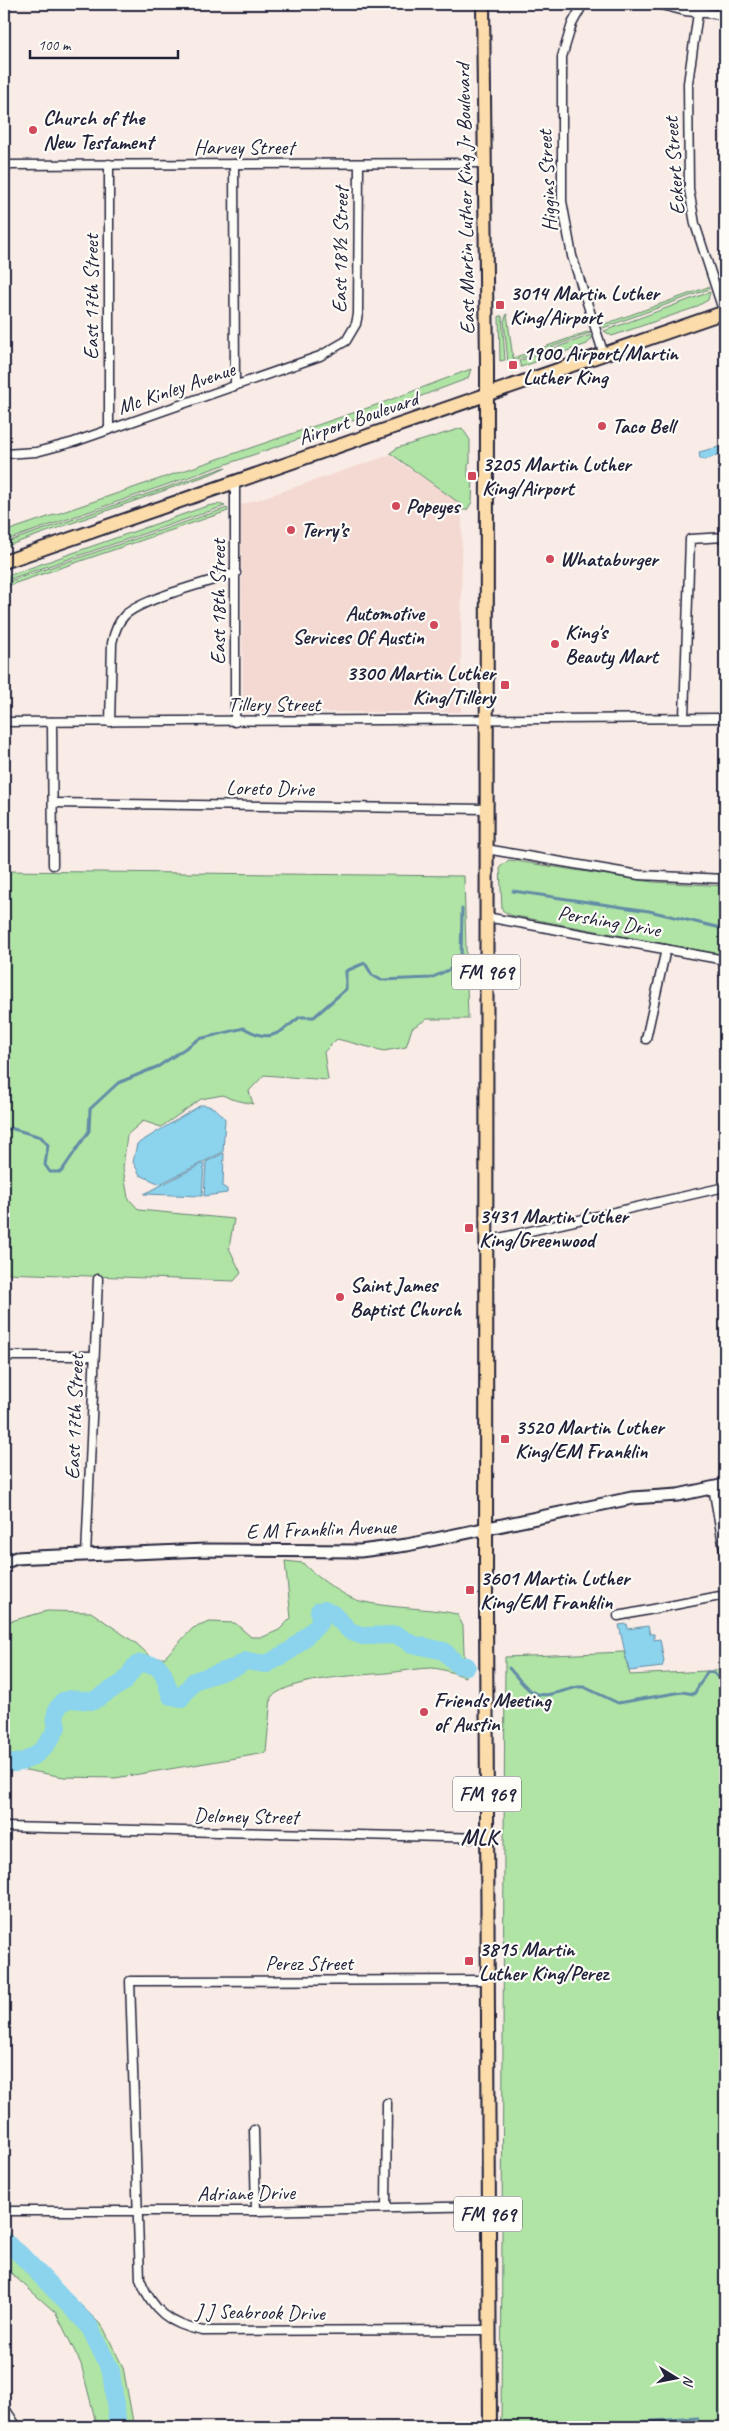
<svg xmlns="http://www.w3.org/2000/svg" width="729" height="2431" font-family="Caveat,sans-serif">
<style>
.built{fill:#f4d9d2}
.green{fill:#afe4a5;stroke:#688370}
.water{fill:#8cd3ed;stroke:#628ca6}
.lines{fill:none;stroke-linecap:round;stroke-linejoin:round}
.stream{stroke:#628ca6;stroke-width:3}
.river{stroke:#8cd3ed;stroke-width:18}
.street-casing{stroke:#22223b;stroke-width:11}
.secondary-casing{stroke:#22223b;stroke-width:15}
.primary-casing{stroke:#22223b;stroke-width:16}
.street{stroke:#fdfcf7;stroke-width:8}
.secondary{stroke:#fdfcf7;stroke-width:11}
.primary{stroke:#fcdcab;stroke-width:12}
.poi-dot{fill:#d1495b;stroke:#fdfcf7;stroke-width:2}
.labels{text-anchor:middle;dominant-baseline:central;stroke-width:4.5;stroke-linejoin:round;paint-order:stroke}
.shield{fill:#fdfcf7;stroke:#646373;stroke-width:1}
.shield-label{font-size:20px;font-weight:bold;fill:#22223b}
.poi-label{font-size:21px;font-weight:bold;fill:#22223b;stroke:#fdfcf7;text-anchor:start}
.street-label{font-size:21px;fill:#22223b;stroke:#fdfcf7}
.neighbourhood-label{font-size:22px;font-weight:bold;fill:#22223b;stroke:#fdfcf7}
</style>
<rect width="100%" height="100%" fill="#f9ece6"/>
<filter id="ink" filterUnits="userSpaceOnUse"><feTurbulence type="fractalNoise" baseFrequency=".02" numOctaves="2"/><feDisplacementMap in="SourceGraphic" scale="10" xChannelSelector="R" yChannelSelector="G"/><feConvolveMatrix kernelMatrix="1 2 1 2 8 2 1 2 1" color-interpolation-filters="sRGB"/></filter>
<g filter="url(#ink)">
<path class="built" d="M390,455L462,505L461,712H243L241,505Z"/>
<g class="green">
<path d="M708,287L709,289L603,328L602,325Z"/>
<path d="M710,292L708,300L694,308L612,336L604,331Z"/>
<path d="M507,314L513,358L590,331V333L508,363L504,321Z"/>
<path d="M499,316H502L505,360L500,361Z"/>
<path d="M591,335L592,338L587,344L521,367L519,361Z"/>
<path d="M471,369L468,378L464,380L400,404L4,541V532L382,403Z"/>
<path d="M462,428L470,440V463L468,465V477H473L472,502L467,510H462V505L390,453L397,448Z"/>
<path d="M226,467L211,474L4,547V543Z"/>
<path d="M219,504L225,506L4,581V577L207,506Z"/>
<path d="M227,508L228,511L4,587V583Z"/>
<path d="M509,860L653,882L725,886V955L510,915L502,910L500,867Z"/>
<path d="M4,871L464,876L468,1019H427L412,1028L406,1047L384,1051L337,1039L324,1052L328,1080L264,1075L249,1091L253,1104L231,1099L223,1095L201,1099L161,1127L143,1121L127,1135L123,1168L128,1198L139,1210L234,1219L229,1248L241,1273L234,1281L4,1273Z"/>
<path d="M285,1561L303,1563C312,1574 346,1598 360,1601C392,1609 425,1607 457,1614L463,1626L465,1677C454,1673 443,1669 432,1668C416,1668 401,1672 386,1673C355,1676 295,1677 271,1697L266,1753L115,1778L64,1777L4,1766V1623L47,1611L91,1612L137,1644L152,1658H164L193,1628L210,1622L235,1623L251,1637H263L279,1630L291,1618Z"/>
<path d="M624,1652L630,1675L725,1670V2427H501L505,1657Z"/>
<path d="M4,2229L103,2327L123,2367L134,2427H97L81,2364L56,2313L4,2267Z"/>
</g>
<g class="water">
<path d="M723,446L725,452L705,460L700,459L699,452Z"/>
<path d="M201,1105C212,1105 220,1111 225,1119L223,1152L160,1184L140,1175L133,1162L137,1144Z"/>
<path d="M224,1153L223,1187L227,1189V1193L204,1196L206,1162Z"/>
<path d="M204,1163L202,1196L144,1194Z"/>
<path d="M627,1624L628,1629L648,1626L650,1634H654V1640L660,1639L664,1661L662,1667L629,1671L619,1625Z"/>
</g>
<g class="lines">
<g class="stream">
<path d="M513,891L649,911L725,929"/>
<path d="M4,1131L10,1128L41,1137L48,1145L45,1165L50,1172H61L89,1131L90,1109L118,1083L159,1066L199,1039L244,1028C271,1044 279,1033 300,1017H314L346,989V971L365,963L372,975L381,980L431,978L457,966L461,959L462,909"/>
<path d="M509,1668C538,1702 536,1698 578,1687H584L618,1703L682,1692L694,1694L707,1672L714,1673L725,1686"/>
<path d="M620,2427L627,2423L698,2418"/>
</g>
<g class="river">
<path d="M4,1763C29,1766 47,1749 57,1727L55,1717L57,1709L63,1701L71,1699L93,1701L124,1682L136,1665L141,1663L158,1666L163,1673L171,1696L181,1698L194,1681L236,1667L246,1661L267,1664L291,1650L316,1627L320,1622L319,1611L325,1610L333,1614L350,1631L363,1636L397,1635L412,1644L444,1651L458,1665L467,1666"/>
<path d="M4,2241L19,2253L89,2326L111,2371L118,2427"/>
</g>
<g class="street-casing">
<g id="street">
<path d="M583,4L572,24L562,57V201L572,256L604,355"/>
<path d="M658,4L685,11L725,15"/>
<path d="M698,13L688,83L689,189L695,224L724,313"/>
<path d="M109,164V429"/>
<path d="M234,164L235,386"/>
<path d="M4,165L485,163"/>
<path d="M4,454L36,452L74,442L320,356L346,341L356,324L358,314L359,164"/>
<path d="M235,482V722"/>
<path d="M684,717L690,539L725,537"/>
<path d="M4,722L725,718"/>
<path d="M52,722L53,865"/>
<path d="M110,722L112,643C114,633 117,623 125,615C144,598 209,582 236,573"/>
<path d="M53,803L486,809"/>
<path d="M486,849L639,875L725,879"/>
<path d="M486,917L725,960"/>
<path d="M646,1039L666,949"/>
<path d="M486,1241L725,1187"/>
<path d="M4,1356H94"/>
<path d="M713,1487L725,1555"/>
<path d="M86,1556L98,1279"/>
<path d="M618,1616L725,1595"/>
<path d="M4,1827L487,1838"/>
<path d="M487,1980L130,1981L140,2279C152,2310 170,2325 203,2331L491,2330"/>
<path d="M254,2130L256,2211"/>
<path d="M386,2207L387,2103"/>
<path d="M4,2211H256L488,2206"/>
<path d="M4,2407L17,2427"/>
</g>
</g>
<g class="secondary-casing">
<path id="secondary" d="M4,1563L16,1558L35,1557L206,1550L360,1551L407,1545L632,1498L678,1495L725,1485"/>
</g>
<g class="primary-casing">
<g id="primary">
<path d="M483,4L487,367L486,1608L490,2427"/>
<path d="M4,562L725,312"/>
</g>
</g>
<use href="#street" class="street"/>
<use href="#secondary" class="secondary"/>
<use href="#primary" class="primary"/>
</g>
</g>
<g class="poi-dot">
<circle cx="33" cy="130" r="5"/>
<rect x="495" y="300" width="10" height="10" rx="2.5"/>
<rect x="508" y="360" width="10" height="10" rx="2.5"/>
<circle cx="602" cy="426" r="5"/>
<rect x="467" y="471" width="10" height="10" rx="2.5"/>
<circle cx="396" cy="506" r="5"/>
<circle cx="291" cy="530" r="5"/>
<circle cx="550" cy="559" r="5"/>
<circle cx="434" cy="625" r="5"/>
<circle cx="555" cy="644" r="5"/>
<rect x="500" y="680" width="10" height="10" rx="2.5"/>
<rect x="464" y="1223" width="10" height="10" rx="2.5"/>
<circle cx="340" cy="1297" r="5"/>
<rect x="500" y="1434" width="10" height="10" rx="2.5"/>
<rect x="465" y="1585" width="10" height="10" rx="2.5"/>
<circle cx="424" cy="1712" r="5"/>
<rect x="464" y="1956" width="10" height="10" rx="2.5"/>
</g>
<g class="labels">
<g class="shield">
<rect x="452" y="954.5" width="68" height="35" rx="4"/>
<rect x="453" y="1776.5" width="68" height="35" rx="4"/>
<rect x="454" y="2196.5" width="68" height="35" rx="4"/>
</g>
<g class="shield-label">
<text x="486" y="972">FM 969</text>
<text x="487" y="1794">FM 969</text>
<text x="488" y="2214">FM 969</text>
</g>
<g class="poi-label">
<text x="43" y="118">Church of the<tspan x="43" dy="24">New Testament</tspan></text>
<text x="510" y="293">3014 Martin Luther<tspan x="510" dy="24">King/Airport</tspan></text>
<text x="523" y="353">1900 Airport/Martin<tspan x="523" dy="24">Luther King</tspan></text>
<text x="612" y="426">Taco Bell</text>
<text x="482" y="464">3205 Martin Luther<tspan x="482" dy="24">King/Airport</tspan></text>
<text x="406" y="506">Popeyes</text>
<text x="301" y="530">Terry’s</text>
<text x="560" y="559">Whataburger</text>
<text x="424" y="613" text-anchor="end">Automotive<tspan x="424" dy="24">Services Of Austin</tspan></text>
<text x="565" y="632">King's<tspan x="565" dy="24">Beauty Mart</tspan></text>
<text x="495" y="673" text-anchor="end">3300 Martin Luther<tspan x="495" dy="24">King/Tillery</tspan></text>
<text x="479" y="1216">3431 Martin Luther<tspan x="479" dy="24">King/Greenwood</tspan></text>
<text x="350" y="1285">Saint James<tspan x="350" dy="24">Baptist Church</tspan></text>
<text x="515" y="1427">3520 Martin Luther<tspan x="515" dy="24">King/EM Franklin</tspan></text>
<text x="480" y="1578">3601 Martin Luther<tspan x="480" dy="24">King/EM Franklin</tspan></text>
<text x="434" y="1700">Friends Meeting<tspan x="434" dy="24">of Austin</tspan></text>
<text x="479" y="1949">3815 Martin<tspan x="479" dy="24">Luther King/Perez</tspan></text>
</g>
<g class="street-label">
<text x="244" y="147">Harvey Street</text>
<text transform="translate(674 166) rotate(-94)">Eckert Street</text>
<text transform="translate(547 181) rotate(-93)">Higgins Street</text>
<text transform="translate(465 199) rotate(-91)">East Martin Luther King Jr Boulevard</text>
<text transform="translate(340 250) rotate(-89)">East 18½ Street</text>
<text transform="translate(91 297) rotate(-90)">East 17th Street</text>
<text transform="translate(176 388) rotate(-19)">Mc Kinley Avenue</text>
<text transform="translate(358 418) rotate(-19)">Airport Boulevard</text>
<text transform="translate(218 602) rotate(-90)">East 18th Street</text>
<text x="274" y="704">Tillery Street</text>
<text transform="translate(270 788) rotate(1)">Loreto Drive</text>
<text transform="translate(609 921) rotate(10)">Pershing Drive</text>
<text transform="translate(74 1417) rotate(-88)">East 17th Street</text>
<text transform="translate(321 1529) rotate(-2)">E M Franklin Avenue</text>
<text transform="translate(246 1816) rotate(1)">Deloney Street</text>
<text x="309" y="1963">Perez Street</text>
<text transform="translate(246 2193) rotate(-1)">Adriane Drive</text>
<text transform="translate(260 2312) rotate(1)">J J Seabrook Drive</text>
</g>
<g class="neighbourhood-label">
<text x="479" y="1838">MLK</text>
</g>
</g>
<rect width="729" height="2431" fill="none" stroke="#fdfcf7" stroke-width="20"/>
<rect x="10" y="10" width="709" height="2411" fill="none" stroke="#22223b" stroke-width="2" filter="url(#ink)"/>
<g transform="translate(676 2378) rotate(100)" stroke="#fdfcf7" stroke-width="4" paint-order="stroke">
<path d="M0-4L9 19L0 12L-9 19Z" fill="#22223b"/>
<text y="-8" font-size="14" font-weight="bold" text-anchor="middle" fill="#22223b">N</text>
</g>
<path d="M30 50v8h148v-8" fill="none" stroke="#22223b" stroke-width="2.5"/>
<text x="38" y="50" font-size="15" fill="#22223b" stroke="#fdfcf7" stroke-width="4" paint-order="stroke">100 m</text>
</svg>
